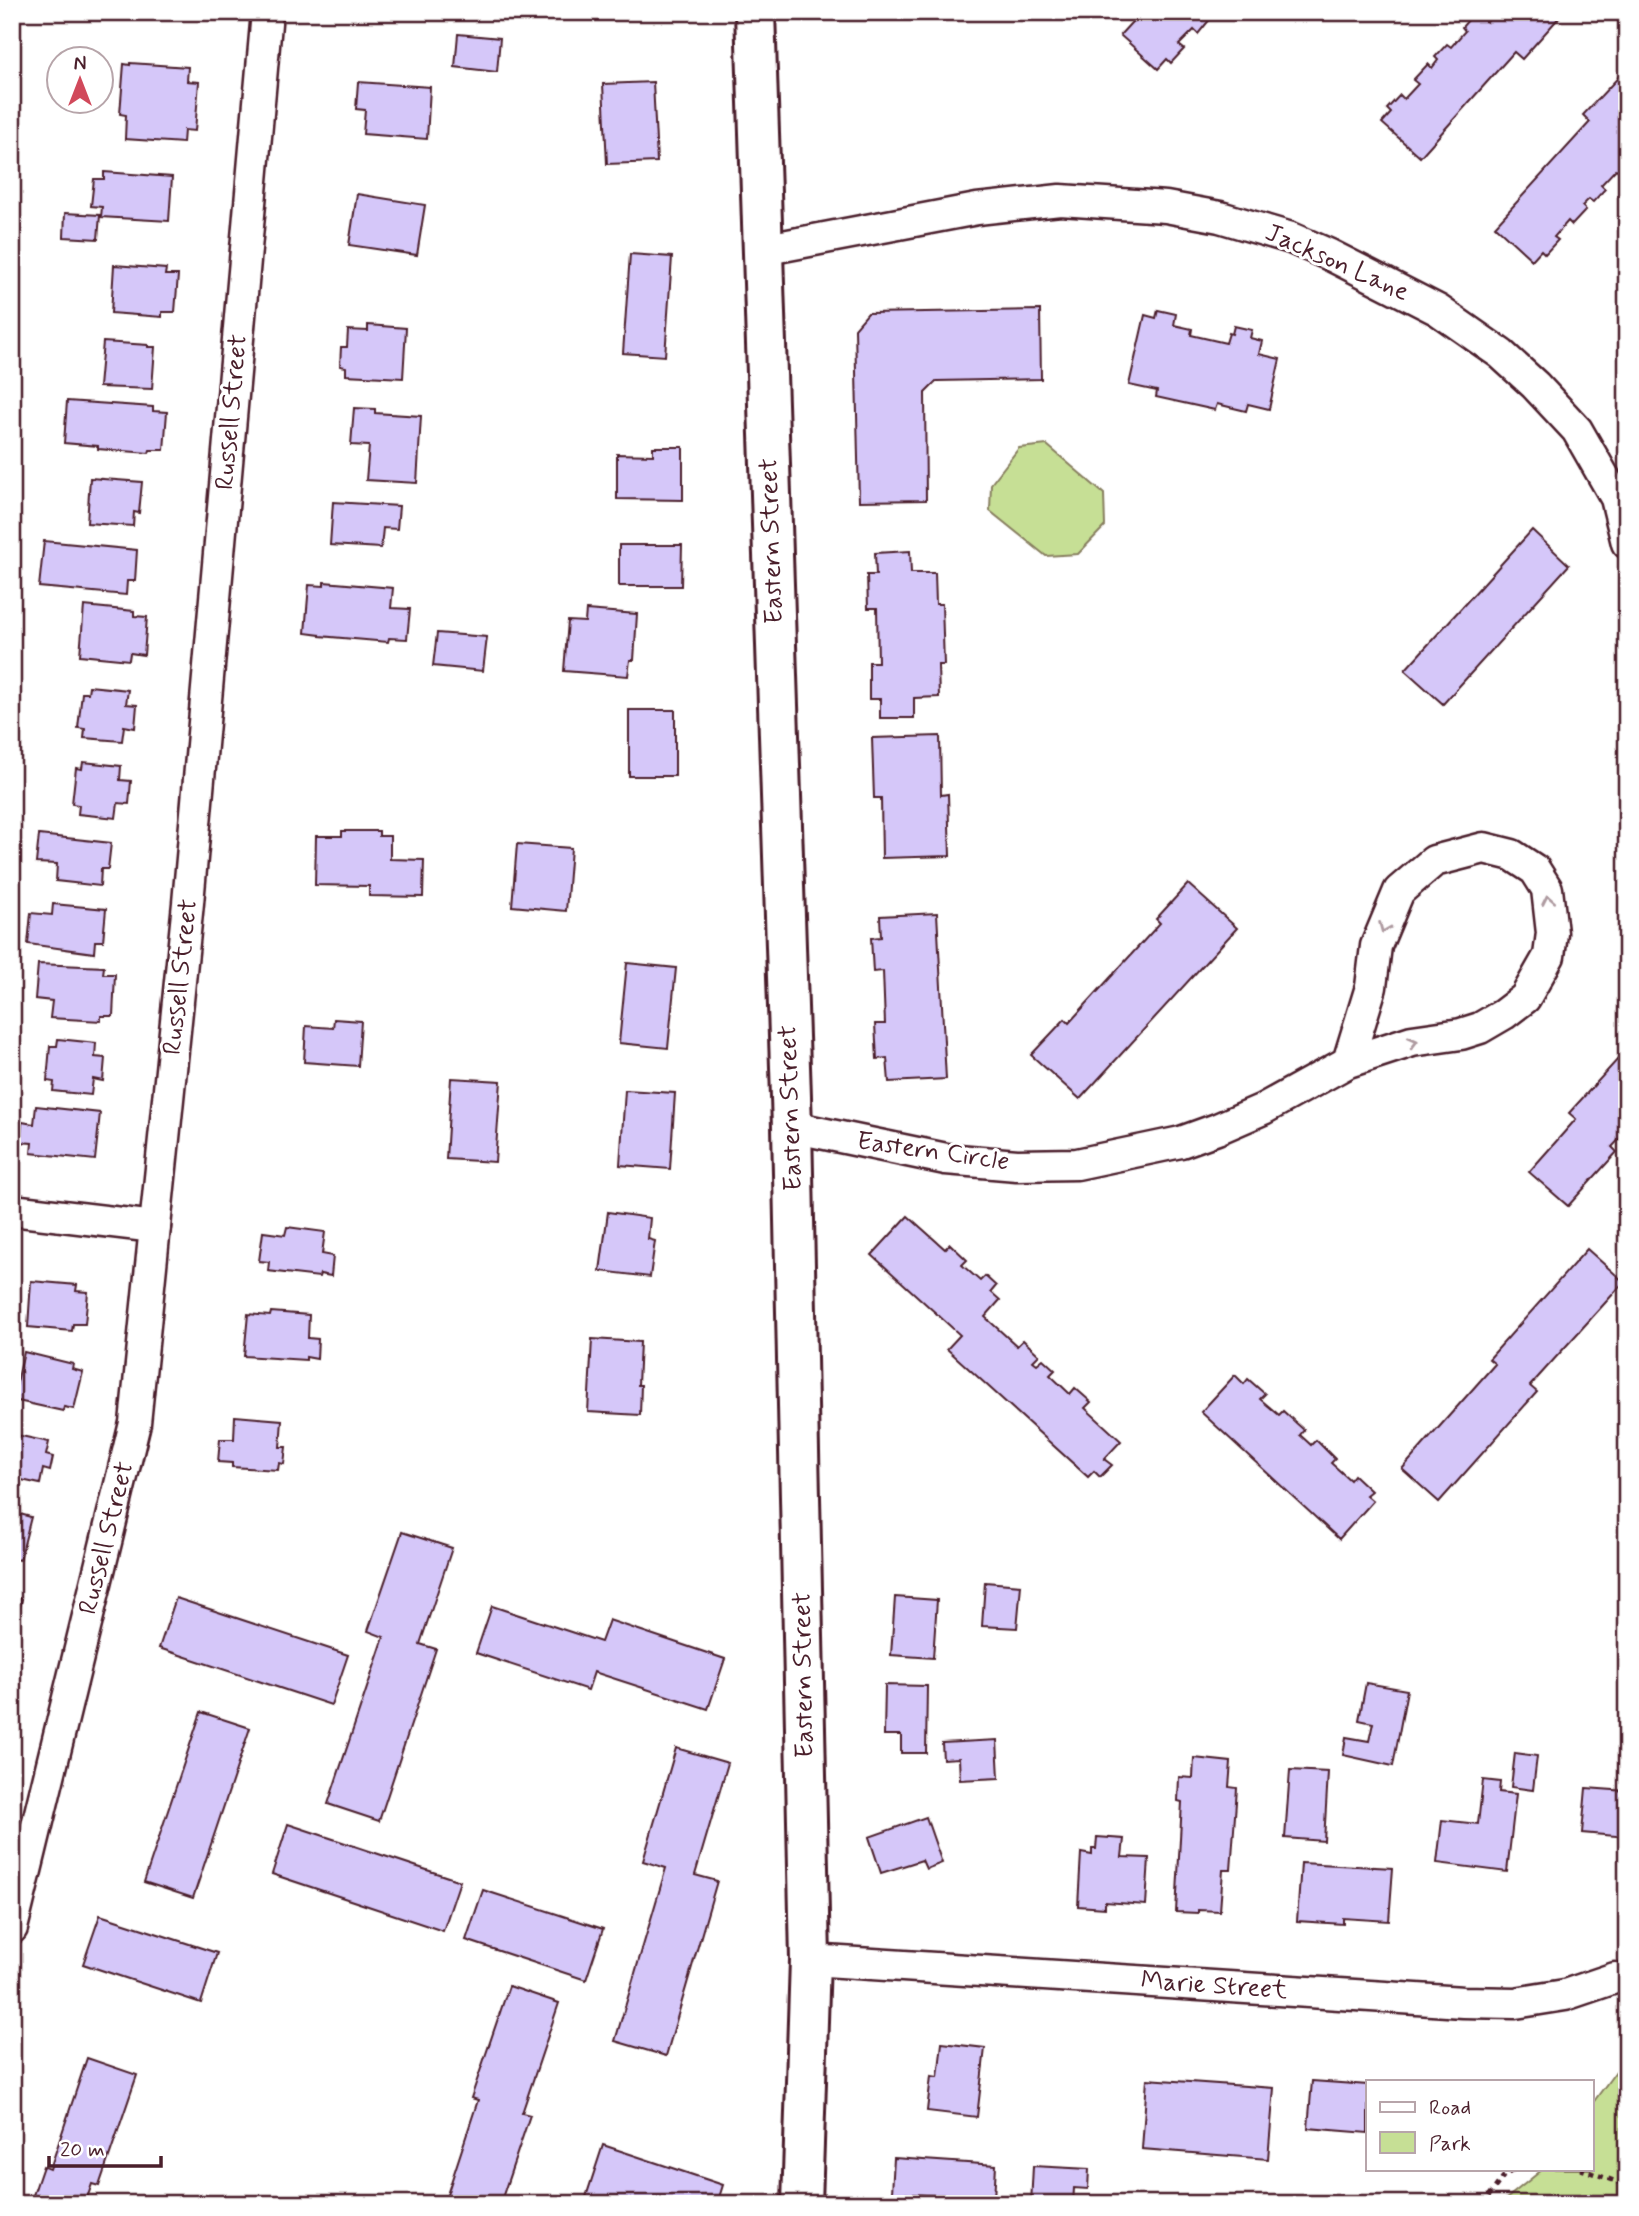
<svg xmlns="http://www.w3.org/2000/svg" width="1639" height="2216" font-family="Mynerve,sans-serif">
<style>
.green{fill:#c6df95;stroke:#887f60;stroke-width:2}
.building{fill:#d5c7f9;stroke:#4a1f2b;stroke-width:2}
.lines{fill:none;stroke-linecap:round;stroke-linejoin:round}
.street-casing{stroke:#4a1f2b;stroke-width:35}
.secondary-casing{stroke:#4a1f2b;stroke-width:44}
.path{stroke:#4a1f2b;stroke-width:4.5;stroke-dasharray:5 5;stroke-linecap:butt}
.street{stroke:#fff;stroke-width:30}
.secondary{stroke:#fff;stroke-width:38}
.oneway{stroke:#ae9aa0}
.labels{text-anchor:middle;dominant-baseline:central;stroke-width:6;stroke-linejoin:round;paint-order:stroke}
.street-label{font-size:26px;fill:#4a1f2b;stroke:#fff}
</style>
<rect width="100%" height="100%" fill="#fff"/>
<filter id="ink" filterUnits="userSpaceOnUse"><feTurbulence type="fractalNoise" baseFrequency=".0143" numOctaves="2"/><feDisplacementMap in="SourceGraphic" scale="14" xChannelSelector="R" yChannelSelector="G"/><feConvolveMatrix kernelMatrix="1 2 1 2 8 2 1 2 1" color-interpolation-filters="sRGB"/></filter>
<g filter="url(#ink)">
<g class="green">
<path d="M1047,445L1104,494L1105,526L1078,554L1046,556L990,511L991,484L1019,448Z"/>
<path d="M1627,2056V2204H1500L1543,2169H1592V2104Z"/>
</g>
<g class="building">
<path d="M1141,12H1210L1208,14L1211,18L1198,34L1194,30L1179,45L1184,49L1171,63L1167,59L1158,69L1120,35Z"/>
<path d="M1475,12L1487,22L1493,15L1489,12H1564L1522,59L1514,52L1420,157L1382,123L1391,113L1387,109L1400,95L1404,99L1418,84L1413,80L1428,64L1432,68L1438,60L1435,57L1447,44L1451,47L1465,31L1462,27Z"/>
<path d="M458,34L500,38L497,72L455,67Z"/>
<path d="M130,63L188,67L187,81L199,82L195,131L184,130L183,143L125,139L126,115L120,114L124,64L130,65Z"/>
<path d="M1627,68V143L1623,147L1627,151V165L1620,172L1616,169L1601,185L1605,189L1593,202L1589,199L1582,206L1586,210L1572,225L1568,221L1554,237L1558,240L1545,254L1541,250L1532,260L1495,226L1590,122L1583,115Z"/>
<path d="M358,82L430,87L427,139L363,134L365,110L356,109Z"/>
<path d="M653,82L657,162L607,164L603,84Z"/>
<path d="M104,172L172,177L169,221L101,217L102,207L91,206L94,179H104Z"/>
<path d="M357,194L425,205L417,255L349,245Z"/>
<path d="M65,213L100,215L98,239L64,237Z"/>
<path d="M630,254L672,257L665,356L623,353Z"/>
<path d="M114,265L166,269L165,275H178L175,312H162V317L111,313Z"/>
<path d="M1040,310L1041,379L937,381L925,393L926,500L859,501L855,328L868,313Z"/>
<path d="M1158,310L1176,314L1174,325L1192,329L1191,335L1226,343L1229,333L1232,334L1234,326L1252,330L1250,338L1262,341L1259,354L1280,359L1269,409L1248,404L1246,411L1217,404L1215,410L1156,397L1157,391L1129,385L1145,315L1156,318Z"/>
<path d="M368,325L406,328L403,378L346,375V367L340,366L341,347H347L348,330L368,331Z"/>
<path d="M103,342L148,345V347H155L152,389L99,387Z"/>
<path d="M67,401L153,407V411L167,412L164,450H150L149,453L98,449V446L64,443Z"/>
<path d="M354,408L375,409V413L421,416L417,483L366,480L369,446L351,445Z"/>
<path d="M653,447H683V500L617,499V454L653,455Z"/>
<path d="M90,478L142,482L139,513L134,512L133,526L87,523Z"/>
<path d="M333,502L399,506L397,529L383,528L381,548L330,545Z"/>
<path d="M1532,530L1569,565L1443,704L1405,670Z"/>
<path d="M44,541L137,550L135,581H127L126,595L39,587Z"/>
<path d="M619,545H682L681,586H619Z"/>
<path d="M910,551L911,573H935L936,604H942L944,665H938L939,697L914,698V718H880V699H869V662H878L877,608H868L867,575H876L875,553Z"/>
<path d="M324,582L393,588L391,608L410,609L407,639L389,638L388,642L320,636V635L305,633L309,585L324,586Z"/>
<path d="M84,606L134,611V616L147,617L144,655L130,653L129,660L80,655Z"/>
<path d="M586,610L637,614L634,660H630L628,676L564,671L568,621L585,622Z"/>
<path d="M437,633L487,637L483,671L433,666Z"/>
<path d="M89,686L128,690L126,704L137,705L135,728L124,726L122,741L84,738L85,729L78,728L82,693H88Z"/>
<rect x="629" y="710" width="46" height="66"/>
<path d="M940,736L941,795L948,794L950,856L882,858L881,798H874L872,738Z"/>
<path d="M83,762L121,766L120,780L131,781L129,804L118,803L116,818L78,814L79,805L72,804L76,768L82,769Z"/>
<path d="M342,831H379V836H390V859L424,860L423,897L369,896V886L315,885L316,836H342Z"/>
<path d="M39,835L111,843L108,869H101L100,886L56,881L57,864L36,863Z"/>
<path d="M517,844L571,848L566,911L512,906Z"/>
<path d="M1188,884L1237,928L1080,1099L1031,1055L1065,1019L1069,1023L1160,923L1156,919Z"/>
<path d="M53,904L106,909L103,941H95L94,953L28,944L31,913L52,915Z"/>
<path d="M937,913L946,1079L889,1082L887,1058L877,1059L875,1024H885L883,971L873,972L871,938L881,937L880,916Z"/>
<path d="M627,963L676,968L668,1048L619,1043Z"/>
<path d="M38,964L104,967L103,974H115L113,1016H101V1021L50,1018L52,1001L35,999Z"/>
<path d="M334,1019L361,1021L358,1066L304,1062L306,1026L333,1028Z"/>
<path d="M58,1039L96,1043L95,1057L105,1058L103,1081L93,1079L91,1095L53,1091L54,1082L47,1081L50,1046H57Z"/>
<path d="M1627,1049V1131L1612,1147L1617,1152L1568,1206L1529,1172L1576,1119L1569,1113Z"/>
<path d="M451,1078L501,1081L495,1162L446,1159Z"/>
<path d="M625,1090L675,1093L670,1169L620,1165Z"/>
<path d="M36,1106L100,1113L95,1160L31,1153L32,1143L20,1142L22,1122L34,1124Z"/>
<path d="M608,1212L650,1218L648,1239L655,1241L650,1277L600,1271Z"/>
<path d="M908,1216L945,1249L950,1244L967,1260L962,1265L980,1281L985,1276L996,1286L991,1292L1000,1300L985,1317L1017,1346L1023,1340L1039,1355L1033,1361L1037,1364L1043,1359L1055,1370L1050,1375L1070,1394L1075,1388L1091,1402L1085,1408L1121,1441L1104,1459L1112,1465L1100,1477L1094,1471L1088,1477L947,1349L960,1335L872,1255Z"/>
<path d="M287,1227L325,1232L322,1254L333,1256L331,1276L320,1274L319,1277L268,1271L269,1262L259,1261L263,1232L285,1235Z"/>
<path d="M1587,1249L1624,1282L1530,1386L1537,1392L1439,1502L1402,1469L1495,1364L1489,1359Z"/>
<path d="M31,1281L77,1285L76,1291L88,1292L85,1324H73L72,1331L28,1327Z"/>
<path d="M271,1312L309,1315L308,1338L318,1339L317,1359L306,1357V1360L244,1356L248,1314L270,1316Z"/>
<path d="M592,1339L640,1342L638,1385H641L640,1415L588,1412Z"/>
<path d="M24,1352L73,1364L72,1369L83,1372L74,1409L64,1407L63,1411L13,1400Z"/>
<path d="M1235,1375L1244,1384L1248,1379L1265,1394L1260,1399L1279,1415L1283,1411L1304,1430L1300,1435L1311,1445L1316,1440L1335,1459L1331,1463L1350,1480L1354,1475L1371,1491L1366,1495L1373,1501L1339,1539L1201,1412Z"/>
<path d="M235,1416L282,1420L280,1447H286L284,1464L279,1463L278,1470L232,1467V1463L218,1462L220,1439H234Z"/>
<path d="M12,1434L49,1442L46,1455L53,1457L50,1471L43,1469L40,1484L12,1478Z"/>
<path d="M12,1512L31,1517L20,1560L12,1559Z"/>
<path d="M402,1532L452,1548L420,1644L436,1649L379,1821L328,1804L384,1637L368,1631Z"/>
<path d="M985,1582L1021,1585L1017,1628L982,1626Z"/>
<path d="M12,1594L15,1595V1597L22,1599L12,1638Z"/>
<path d="M895,1597L937,1600L933,1658L891,1655Z"/>
<path d="M176,1598L348,1655L331,1705L159,1648Z"/>
<path d="M492,1606L601,1642L609,1620L725,1659L708,1709L594,1672L588,1690L476,1653Z"/>
<path d="M1366,1683L1407,1690L1393,1766L1343,1755L1346,1737L1369,1741L1373,1723L1359,1720Z"/>
<path d="M885,1685L927,1686L926,1753H901V1735H884Z"/>
<path d="M201,1712L250,1728L193,1898L144,1882Z"/>
<path d="M997,1740L999,1778L960,1780L959,1758L943,1759L942,1743Z"/>
<path d="M676,1748L728,1763L695,1875L717,1881L666,2056L615,2041L666,1868L643,1861Z"/>
<path d="M1515,1753L1537,1756L1533,1790L1511,1787Z"/>
<path d="M1194,1758L1231,1762L1229,1787L1237,1788L1231,1870H1223L1220,1911L1198,1910V1913L1176,1912L1182,1802L1178,1801L1179,1777L1193,1778Z"/>
<path d="M1290,1770L1328,1772L1324,1841L1285,1838Z"/>
<path d="M1483,1780L1500,1782L1499,1792L1516,1794L1507,1872L1437,1863L1442,1820L1478,1824Z"/>
<path d="M1586,1788L1627,1791V1837L1582,1833Z"/>
<path d="M926,1817L942,1863L926,1869L922,1860L881,1873L869,1837Z"/>
<path d="M288,1824L460,1881L443,1931L272,1874Z"/>
<path d="M1097,1837L1124,1839L1122,1857L1149,1858L1146,1905L1105,1902V1908L1078,1906L1081,1853L1092,1855V1849H1096Z"/>
<path d="M1301,1863L1393,1868L1389,1921L1343,1918V1924L1297,1921Z"/>
<path d="M483,1890L603,1929L586,1980L466,1940Z"/>
<path d="M100,1915L217,1953L201,2003L83,1964Z"/>
<path d="M509,1986L559,2003L522,2113L530,2115L500,2204H444L478,2100L471,2098Z"/>
<path d="M942,2043L985,2048L977,2117L927,2111L931,2076L938,2077Z"/>
<path d="M87,2058L137,2075L99,2186L92,2184L85,2204H30L43,2166L50,2169Z"/>
<path d="M1147,2079L1274,2088L1268,2159L1142,2149Z"/>
<path d="M1312,2081L1368,2085V2133L1308,2128Z"/>
<path d="M603,2145L723,2185L717,2204H606L586,2197Z"/>
<path d="M894,2158L996,2165L994,2199L892,2193Z"/>
<path d="M1033,2166L1089,2169L1088,2189L1074,2188L1073,2204H1031Z"/>
<path d="M229,2196L253,2204H226Z"/>
</g>
<g class="lines">
<g class="street-casing">
<g id="street">
<path d="M762,250L977,209L1060,200L1166,207L1220,217L1291,238L1330,255L1438,310L1501,354L1535,385L1577,430L1616,498L1627,543"/>
<path d="M792,1127L946,1159L1017,1165L1077,1164L1181,1142L1217,1129L1263,1109L1348,1062L1412,1041L1461,1034L1480,1028L1504,1014L1525,998L1549,956L1552,933L1547,889L1535,870L1512,855L1484,848L1434,861L1399,891L1376,946L1371,987L1348,1062"/>
<path d="M12,1210L155,1227"/>
<path d="M12,1928L135,1423L188,903L267,12"/>
<path d="M810,1960L1463,2002L1515,2003L1565,1995L1615,1978"/>
</g>
</g>
<g class="secondary-casing">
<path id="secondary" d="M755,12L792,1127L810,1960L802,2204"/>
</g>
<g class="path">
<path d="M1580,2169L1627,2185"/>
<path d="M1483,2204L1503,2177L1515,2169"/>
</g>
<use href="#street" class="street"/>
<use href="#secondary" class="secondary"/>
</g>
<defs><path id="oneway-chevron" d="M-2-3.5L2.5 0L-2 3.5" fill="none" stroke-width="1.6" stroke-linecap="round" stroke-linejoin="round" transform="scale(1.75)"/></defs>
<g class="oneway">
<use href="#oneway-chevron" transform="translate(1548 900) rotate(-101)"/>
<use href="#oneway-chevron" transform="translate(1384 928) rotate(112)"/>
<use href="#oneway-chevron" transform="translate(1413 1042) rotate(-14)"/>
</g>
</g>
<g class="labels">
<g class="street-label">
<text transform="translate(1337 263) rotate(24)">Jackson Lane</text>
<text transform="translate(232 412) rotate(-85)">Russell Street</text>
<text transform="translate(772 541) rotate(-92)">Eastern Street</text>
<text transform="translate(181 977) rotate(-84)">Russell Street</text>
<text transform="translate(791 1108) rotate(-92)">Eastern Street</text>
<text transform="translate(933 1152) rotate(8)">Eastern Circle</text>
<text transform="translate(107 1538) rotate(-76)">Russell Street</text>
<text transform="translate(804 1675) rotate(-91)">Eastern Street</text>
<text transform="translate(1214 1986) rotate(4)">Marie Street</text>
</g>
</g>
<rect width="1639" height="2216" fill="none" stroke="#fff" stroke-width="42"/>
<rect x="21" y="21" width="1597" height="2174" fill="none" stroke="#4a1f2b" stroke-width="2.5" filter="url(#ink)"/>
<rect x="1366" y="2080" width="228" height="91" fill="#ffffff" stroke="#b7a5aa" stroke-width="2"/>
<rect x="1380" y="2102" width="35" height="10" fill="#ffffff" stroke="#b7a5aa" stroke-width="2"/>
<text x="1429" y="2114" font-size="21" fill="#4a1f2b">Road</text>
<rect x="1380" y="2132" width="35" height="21" fill="#c6df95" stroke="#b7a5aa" stroke-width="2"/>
<text x="1429" y="2150" font-size="21" fill="#4a1f2b">Park</text>
<g transform="translate(80 80)"><circle r="33" fill="#ffffff" stroke="#b7a5aa" stroke-width="2"/>
<path d="M0-5L12 26L0 18L-12 26Z" fill="#d1495b"/>
<text y="-10" font-size="19" font-weight="bold" text-anchor="middle" fill="#4a1f2b">N</text>
</g>
<path d="M49 2156v10h112v-10" fill="none" stroke="#4a1f2b" stroke-width="3.5"/>
<text x="60" y="2156" font-size="21" fill="#4a1f2b" stroke="#ffffff" stroke-width="5" paint-order="stroke">20 m</text>
</svg>
